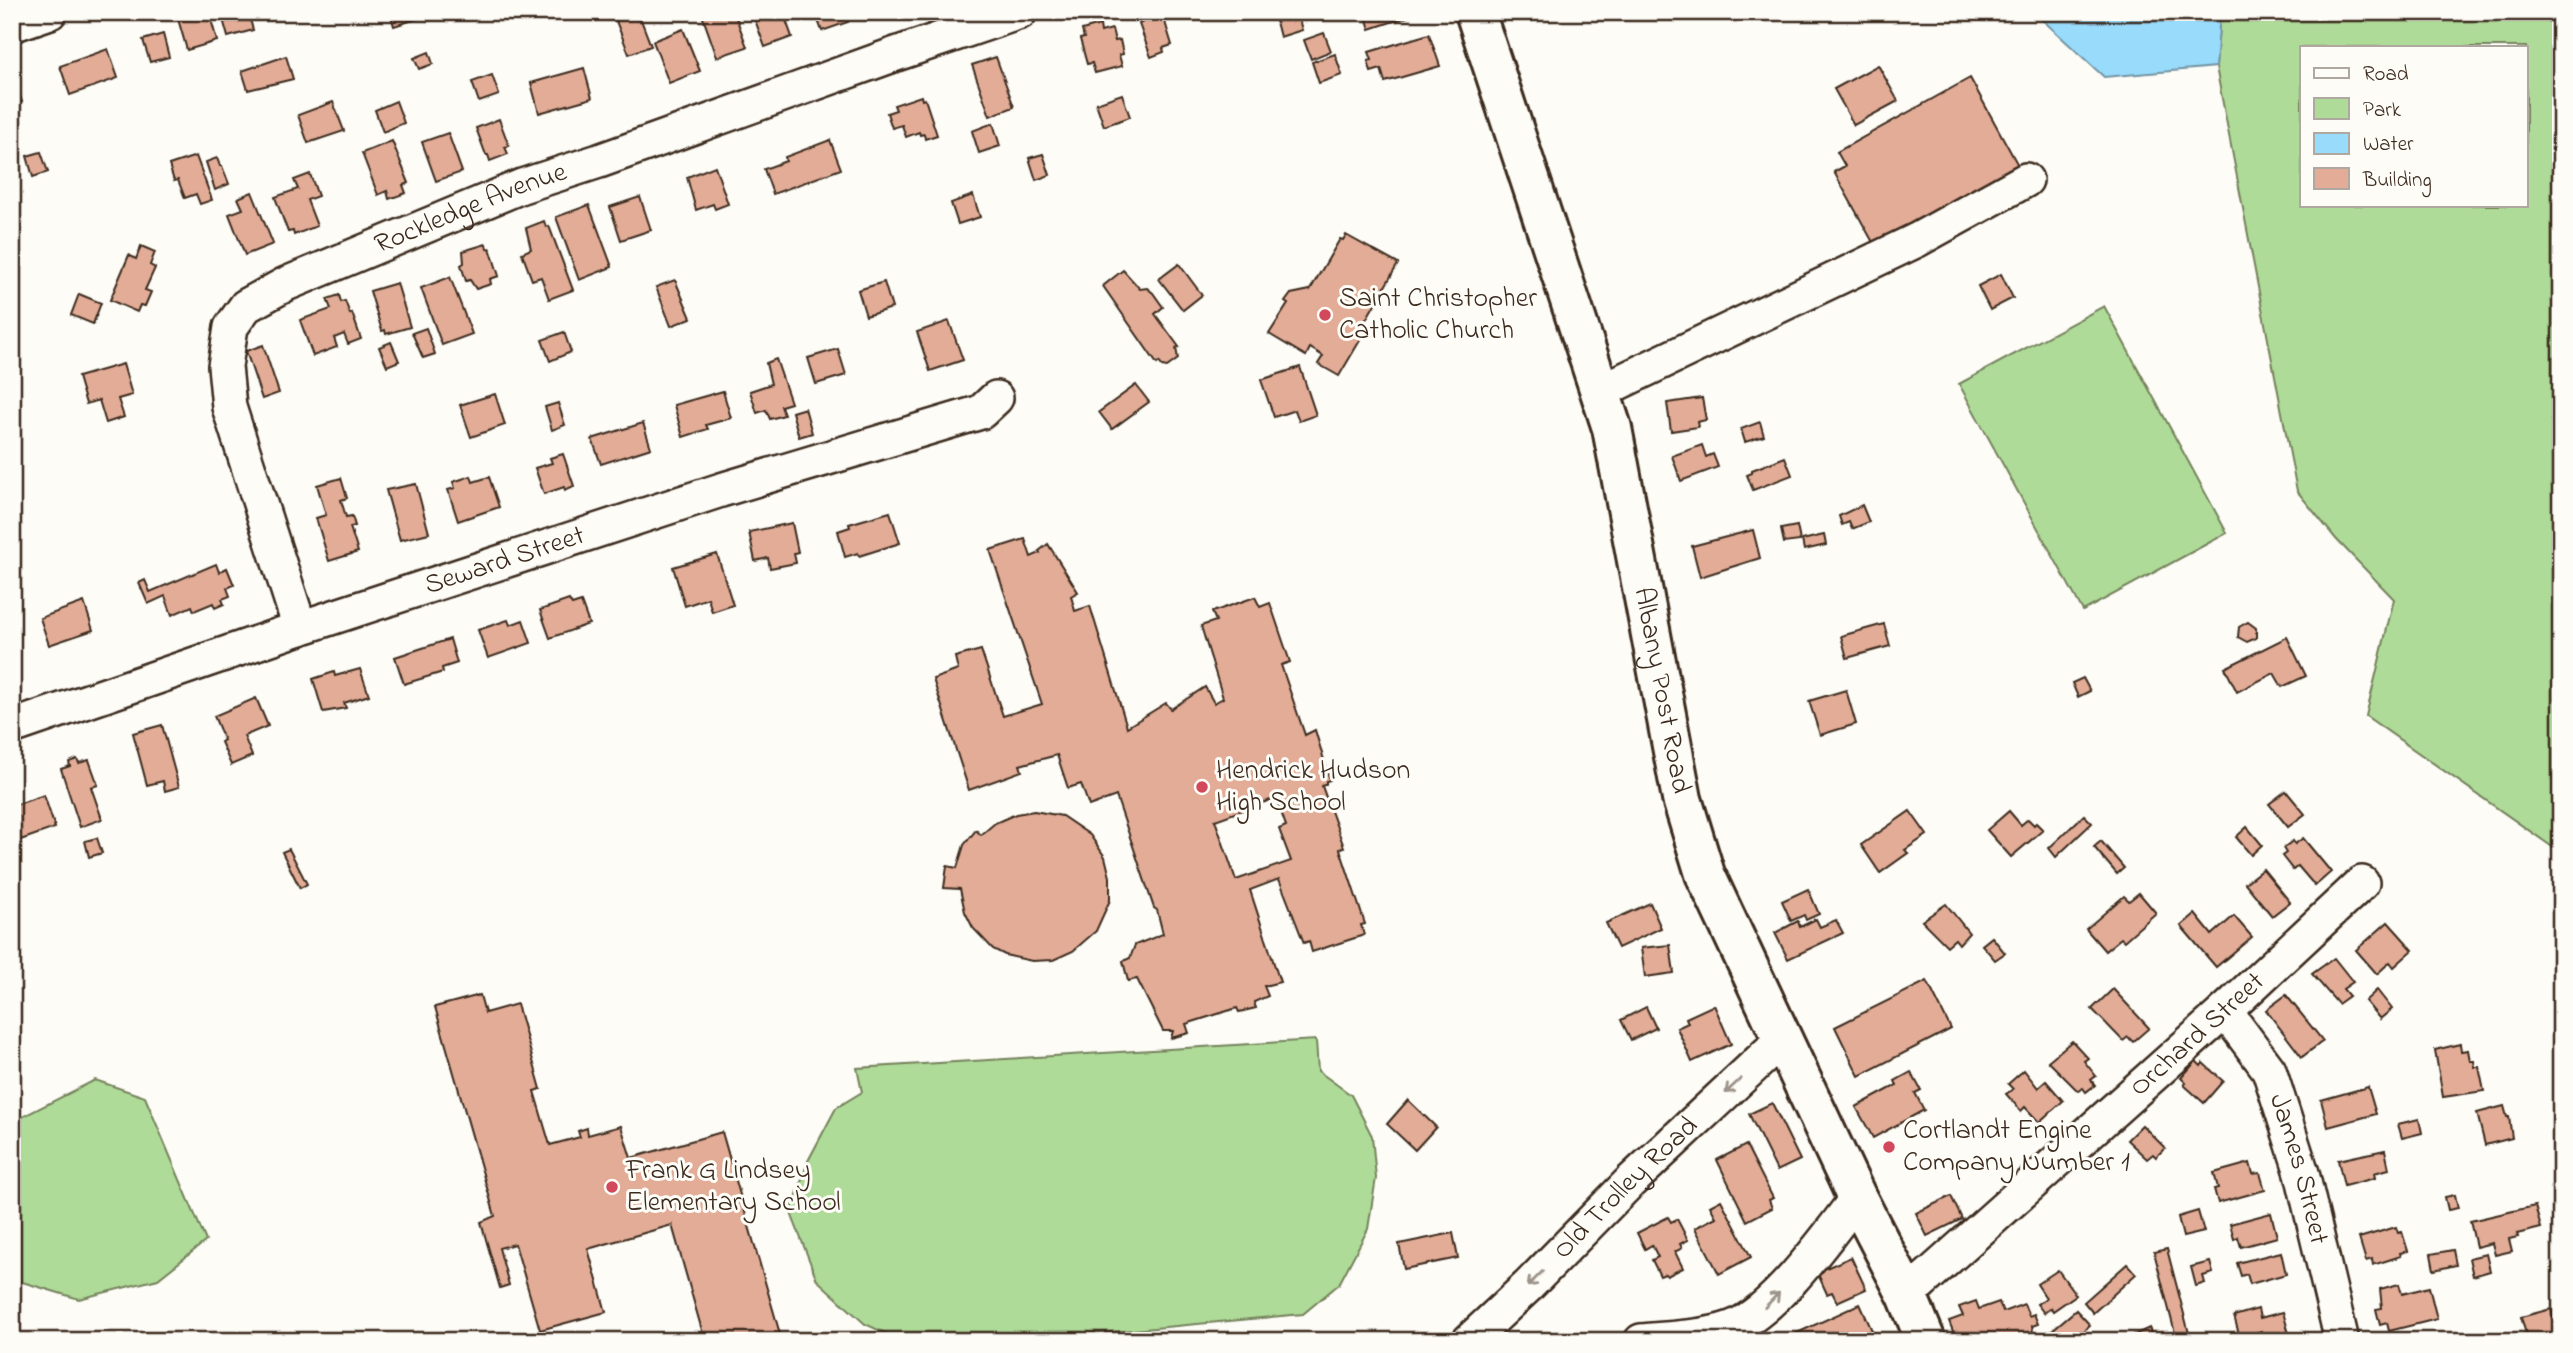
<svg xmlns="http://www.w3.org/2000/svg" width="2573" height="1353" font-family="'Indie Flower',sans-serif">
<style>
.green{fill:#afdb99;stroke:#75825c;stroke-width:2;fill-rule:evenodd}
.water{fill:#99dbfb;stroke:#7394a3;stroke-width:2}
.building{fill:#e2ac97;stroke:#3b2a1e;stroke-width:2;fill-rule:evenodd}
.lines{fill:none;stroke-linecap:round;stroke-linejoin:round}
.minor-casing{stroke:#3b2a1e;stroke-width:38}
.major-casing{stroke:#3b2a1e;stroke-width:44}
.minor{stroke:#fdfcf7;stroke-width:33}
.major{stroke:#fdfcf7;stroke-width:38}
.oneway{stroke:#9c938a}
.poi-dot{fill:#d1495b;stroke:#fdfcf7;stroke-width:2.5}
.labels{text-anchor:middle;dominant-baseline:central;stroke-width:6;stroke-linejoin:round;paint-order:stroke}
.street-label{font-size:28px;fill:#3b2a1e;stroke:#fdfcf7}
.poi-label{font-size:28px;fill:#3b2a1e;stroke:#fdfcf7;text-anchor:start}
</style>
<rect width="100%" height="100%" fill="#fdfcf7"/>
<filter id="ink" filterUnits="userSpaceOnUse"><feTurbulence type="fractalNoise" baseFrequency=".0143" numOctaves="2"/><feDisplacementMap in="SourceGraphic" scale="14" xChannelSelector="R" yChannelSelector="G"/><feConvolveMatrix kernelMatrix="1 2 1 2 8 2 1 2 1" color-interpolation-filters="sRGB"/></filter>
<g filter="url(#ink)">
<g class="green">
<path d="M2220,12H2561V853L2366,716L2394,599L2336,539L2297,491L2216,67ZM2302,47H2526V205H2302Z"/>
<path d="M2104,306L2227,533L2083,611L1959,384Z"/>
<path d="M1316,1040L1318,1071L1351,1095L1372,1136L1376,1178L1368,1229L1339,1284L1303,1314L1016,1341H903L865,1324L817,1280L791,1213L808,1161L836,1108L862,1092L857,1068Z"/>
<path d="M95,1080L145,1097L206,1241L158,1279L79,1299L19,1281L12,1274V1122Z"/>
</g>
<path class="water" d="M2034,12H2220L2216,67L2104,77Z"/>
<g class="building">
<path d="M176,12H209L217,41L187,50Z"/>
<path d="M221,12H248L253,30L228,37Z"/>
<path d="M390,12H422L423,17L394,26Z"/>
<path d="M638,12L651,46L629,54L616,21Z"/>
<path d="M701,12H734L747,47L717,57Z"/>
<path d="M752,12H783L792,37L765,47Z"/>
<path d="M815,12H844L848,22L822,31Z"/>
<path d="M1144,12H1162L1172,45L1163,48L1164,52L1151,57L1139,24L1143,22L1140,14Z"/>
<path d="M1281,12H1297L1302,30L1280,37L1274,14Z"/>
<path d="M1359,12H1418L1419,13L1370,29L1366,17L1361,18Z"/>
<path d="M1100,25L1101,32L1112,29L1115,41L1120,40L1123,54L1119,55L1122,66L1095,73L1092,63L1087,64L1080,39L1084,38L1082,30Z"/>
<path d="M683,29L700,71L669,83L653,41Z"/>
<path d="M1324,33L1331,51L1311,59L1304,40Z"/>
<path d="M163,34L169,57L150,62L143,40Z"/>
<path d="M1429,34L1440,66L1385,82L1381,69L1371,72L1368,61L1372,60L1369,52Z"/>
<path d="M108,49L118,78L70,95L60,66Z"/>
<path d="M429,52L433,64L419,69L414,58Z"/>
<path d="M1335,54L1342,75L1319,83L1312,62Z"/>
<path d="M286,56L293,79L248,90L242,71Z"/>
<path d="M996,57L1014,107L990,116L972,65Z"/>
<path d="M1878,65L1898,101L1854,125L1834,89Z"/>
<path d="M584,68L592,98L539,113L531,83Z"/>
<path d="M12,75L22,102L12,106Z"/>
<path d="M492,75L499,95L479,102L472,82Z"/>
<path d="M1970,78L2019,167L1875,246L1834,172L1845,166L1837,152Z"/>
<path d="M1122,94L1130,117L1104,126L1096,103Z"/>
<path d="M921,96L922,100L925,99L937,135L925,139L924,134L920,135L919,132L906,137L902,125L892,128L887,113L896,110L894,105Z"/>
<path d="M396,101L404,123L383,132L375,110Z"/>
<path d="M333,102L344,131L308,143L298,115Z"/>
<path d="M499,119L509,146L505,147L508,154L490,161L488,155H486L476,128Z"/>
<path d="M993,123L1000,146L979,153L972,131Z"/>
<path d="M448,133L462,172L436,181L422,142Z"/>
<path d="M830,140L841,169L773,194L764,169L786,161L785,157Z"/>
<path d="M392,141L409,183L403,185L406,193L389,199L387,191L378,195L362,153Z"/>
<path d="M41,152L48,172L33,177L27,156Z"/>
<path d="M1043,154L1050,175L1036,180L1029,158Z"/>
<path d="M196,156L212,200L200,204L196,194L185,198L178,180L174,181L169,165Z"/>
<path d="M217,158L220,166H222L229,184L215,190L206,162Z"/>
<path d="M715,166L728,204L715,209L713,204L696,210L687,177Z"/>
<path d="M310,174L318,196L307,200L317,226L294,235L293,231L288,232L275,197L298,189L294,180Z"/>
<path d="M252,192L273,244L245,255L229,214L243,209L238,198Z"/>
<path d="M973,195L980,217L958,224L951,203Z"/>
<path d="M640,197L651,230L621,240L610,207Z"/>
<path d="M589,205L612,267L579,280L556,217Z"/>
<path d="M544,221L546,227L549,226L573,290L549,299L541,277L532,280L522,253L531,249L526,228Z"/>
<path d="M1346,235L1398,264L1360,330L1365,332L1339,376L1318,364L1323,356L1310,348L1306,356L1269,334L1288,304L1285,302L1291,294L1310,290L1340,239L1343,240Z"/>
<path d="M486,244L487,249L490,248L499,276L490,279L491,284L476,289L470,280L466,281L461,265L464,263L463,251Z"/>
<path d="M141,246L155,252L150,265L155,268L145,290L151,292L145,306L140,305L137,312L110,300L129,255L136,259Z"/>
<path d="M1179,264L1202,295L1183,310L1159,279Z"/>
<path d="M1123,270L1140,289L1147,288L1153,293L1163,307L1155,314L1179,347L1176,348L1178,359L1167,367L1162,366L1159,362L1157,364L1103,286Z"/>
<path d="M2001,274L2013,298L1990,310L1978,286Z"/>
<path d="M450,277L472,334L442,345L421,288Z"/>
<path d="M675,280L691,318L671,326L656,287Z"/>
<path d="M884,282L892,308L866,316L858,290Z"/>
<path d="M397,283L410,327L386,334L385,330L382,331L370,291Z"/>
<path d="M79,294L101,303L93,324L71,315Z"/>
<path d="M339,295L341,302L345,301L350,314L352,313L361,339L348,344L344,334L334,338L337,347L313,356L300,320L331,309L327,299Z"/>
<path d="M949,321L963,360L930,371L917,332Z"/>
<path d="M426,328L435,354L423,358L412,333Z"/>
<path d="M564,332L571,352L550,361L542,340Z"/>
<path d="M391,342L399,361L387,366L379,347Z"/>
<path d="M263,345L279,393L262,399L246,351Z"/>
<path d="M838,349L846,375L816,384L808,358Z"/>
<path d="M776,359L791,403L781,406L784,415L770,419L766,410L757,413L750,391L771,384L766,363Z"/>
<path d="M123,364L132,395L118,399L124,417L106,423L99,400L86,404L78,377Z"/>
<path d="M1300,367L1316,415L1299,421L1295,410L1274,417L1261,380Z"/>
<path d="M1136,385L1149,402L1112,429L1099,412Z"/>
<path d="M723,391L731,418L706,425L708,429L683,437L674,405Z"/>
<path d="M495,394L505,425L471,437L460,405Z"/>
<path d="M1702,398L1706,420L1697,422L1698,427L1671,431L1667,403Z"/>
<path d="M558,403L565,425L552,430L545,407Z"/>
<path d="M805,408L812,433L799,437L792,412Z"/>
<path d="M1760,422L1764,436L1745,442L1741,429Z"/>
<path d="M643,423L651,448L601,464L592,439Z"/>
<path d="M1702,445L1706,457L1713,454L1718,467L1681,481L1672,456Z"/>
<path d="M563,454L574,486L565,490L564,487L544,494L535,468L552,463L550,458Z"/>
<path d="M1785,457L1792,475L1753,490L1747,475L1752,473V470Z"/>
<path d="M471,476L473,482L489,477L499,507L458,521L448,490L455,488L453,482Z"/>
<path d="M341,478L347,498L341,500L346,517L352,516L355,526L350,527L358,552L329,561L316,518L326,515L317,485Z"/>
<path d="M416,484L429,533L400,540L386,490Z"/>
<path d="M1862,505L1869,522L1852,529L1849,522L1842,525L1839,516Z"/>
<path d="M890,512L900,543L859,556L858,553L845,557L838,531L850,527L849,524Z"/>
<path d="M792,523L798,552L794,553L796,563L770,568L768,558L755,561L749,532Z"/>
<path d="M1797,526L1800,541L1784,543L1781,529Z"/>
<path d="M1753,530L1760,558L1700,577L1692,546Z"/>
<path d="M1824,535L1826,545L1804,550L1802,540Z"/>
<path d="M1025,539L1031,557L1040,553L1039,551L1048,544L1078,592L1071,596L1075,611L1090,606L1127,727L1166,703L1171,709L1205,687L1214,703L1223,698L1201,626L1216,621L1212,612L1255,597L1260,607L1270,603L1290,662L1281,665L1305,735L1315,730L1330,780L1326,781V784L1322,786L1344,847L1340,849L1365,924L1361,925L1364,935L1312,952L1309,941L1304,943L1279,879L1250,890L1280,982L1264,986L1268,996L1254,1002L1256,1008L1239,1012L1237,1008L1186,1024L1189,1033L1171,1038L1173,1031H1163L1137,979L1128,981L1123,961L1130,958L1135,945L1163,934L1157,910L1154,908L1116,796L1089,806L1081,784L1068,788L1057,755L1020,765L1022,771L969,790L933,679L958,670L955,657L981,650L1003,716L1042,704L990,550ZM1276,798L1286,826L1279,829L1291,861L1236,880L1215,820Z"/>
<path d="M717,554L733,605L712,612L708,598L685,606L673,567Z"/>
<path d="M216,564L219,572L227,568L234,585L227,588L230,596L222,599L224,604L215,608L213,603L194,611L192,606L172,615L165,596L148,604L139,583L145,580L150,592Z"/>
<path d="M569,600L572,605L581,602L589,624L550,638L540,610Z"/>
<path d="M84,602L93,630L49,645L40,618Z"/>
<path d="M508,620L510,625L523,620L531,643L488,658L478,630Z"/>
<path d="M2248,622L2256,628V638L2247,642L2238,637L2239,627Z"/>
<path d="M1884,624L1890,646L1847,658L1841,636Z"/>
<path d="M2287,637L2306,676L2282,687L2274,673L2237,692L2225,668Z"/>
<path d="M450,639L457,663L442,668L443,672L404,684L395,657Z"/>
<path d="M360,669L369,695L344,703L346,708L323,712L313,679L334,672L335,676Z"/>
<path d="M2083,678L2090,691L2078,697L2072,683Z"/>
<path d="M1846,690L1856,724L1820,735L1809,701Z"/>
<path d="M256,698L268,726L244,736L252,756L231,765L221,742L224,740L214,716Z"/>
<path d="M162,725L179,787L165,791L163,781L147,785L133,733Z"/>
<path d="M77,759L79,763L89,760L98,785L91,787L102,819L80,827L61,769L70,766L69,762Z"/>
<path d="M2286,791L2305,814L2288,827L2269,804Z"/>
<path d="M44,795L55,828L12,843V806Z"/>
<path d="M1034,811L1062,816L1090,835L1105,857L1110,877V900L1096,931L1073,951L1053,960L1032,961L1005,955L993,949L973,928L965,912L960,889L944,888L947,866L957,868L964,845L976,830L981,835L995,823L1016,814Z"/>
<path d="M1910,811L1927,835L1905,850L1908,853L1880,873L1861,845Z"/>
<path d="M2009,811L2021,825L2028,819L2034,825L2036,823L2043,830L2011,857L1987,830Z"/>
<path d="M2084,815L2092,823L2056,857L2049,848Z"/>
<path d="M2247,827L2262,845L2251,855L2236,837Z"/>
<path d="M97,838L102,853L89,857L85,841Z"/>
<path d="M2303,838L2331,872L2315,886L2298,866L2293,870L2282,856L2286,853L2283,848L2293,841L2295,844Z"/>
<path d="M2101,841L2124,868L2117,874L2094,847Z"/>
<path d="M289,849L307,884L300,888L282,852Z"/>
<path d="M2263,869L2290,902L2272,916L2245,883Z"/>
<path d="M1808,889L1819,914L1806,920L1804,915L1791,921L1782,901Z"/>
<path d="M2139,893L2156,913L2124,941L2121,938L2105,951L2086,929L2124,896L2129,901Z"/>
<path d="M1650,903L1661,928L1618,948L1606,923Z"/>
<path d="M1946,904L1969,933L1959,944L1955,939L1947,946L1922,921Z"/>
<path d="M2195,914L2212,935L2234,916L2252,937L2216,967L2181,926Z"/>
<path d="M1816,919L1820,927L1836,920L1843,933L1788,959L1775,933L1798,921L1800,927Z"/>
<path d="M2388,922L2413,950L2394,967L2390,962L2377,974L2356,950Z"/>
<path d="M1992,937L2005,953L1995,960L1982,945Z"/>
<path d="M1670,945L1674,973L1645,977L1641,948Z"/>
<path d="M2334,958L2353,982L2343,989L2349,996L2338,1004L2312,974Z"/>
<path d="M1927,981L1951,1029L1859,1076L1835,1027Z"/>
<path d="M2113,989L2149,1028L2133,1042L2128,1037L2123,1041L2092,1009Z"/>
<path d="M2377,990L2392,1009L2380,1019L2365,1001Z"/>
<path d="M480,995L485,1013L517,1004L541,1089L534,1091L550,1145L580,1137L578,1131L587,1128L588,1135L621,1126L631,1158L722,1132L782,1341H705L672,1225L588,1249L606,1312L540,1330L515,1244L499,1248L509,1285L500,1288L481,1222L495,1216L435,1007Z"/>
<path d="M2286,995L2323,1041L2302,1057L2266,1010Z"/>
<path d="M1714,1005L1731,1044L1692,1062L1677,1028L1688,1023L1686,1018Z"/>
<path d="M1646,1007L1656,1028L1631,1040L1621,1020Z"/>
<path d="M2072,1041L2088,1058L2084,1061L2096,1076L2091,1080L2095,1085L2086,1092L2083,1088L2078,1091L2048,1061Z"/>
<path d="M2460,1044L2461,1051L2468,1050L2470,1061H2474L2475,1067H2479L2484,1091L2443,1097L2435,1050Z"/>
<path d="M2196,1061L2201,1066L2203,1063L2223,1081L2204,1103L2184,1085L2186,1083L2181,1078Z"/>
<path d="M2024,1070L2038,1088L2046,1081L2063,1101L2039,1122L2025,1107L2021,1111L2006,1094L2013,1089L2008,1084Z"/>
<path d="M1911,1072L1921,1090L1915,1093L1924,1110L1873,1138L1856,1107L1897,1085L1895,1081Z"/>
<path d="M2368,1087L2376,1114L2328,1127L2321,1100Z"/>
<path d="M1408,1100L1436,1127L1415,1150L1387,1124Z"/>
<path d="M1772,1103L1800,1160L1777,1171L1749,1114Z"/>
<path d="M2504,1106L2507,1117H2509L2512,1138L2485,1145L2477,1113Z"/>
<path d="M2419,1119L2422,1133L2402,1138L2398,1124Z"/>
<path d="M2142,1125L2165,1148L2156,1157L2153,1154L2147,1159L2127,1140Z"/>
<path d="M1746,1145L1773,1198L1769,1200L1772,1208L1747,1221L1717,1160Z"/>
<path d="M2385,1150L2389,1169L2374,1173L2375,1178L2344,1186L2338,1160Z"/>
<path d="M2250,1163L2253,1174L2260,1173L2265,1190L2218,1203L2214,1189L2218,1188L2214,1173Z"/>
<path d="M2455,1195L2458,1208L2448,1210L2445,1197Z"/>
<path d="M1951,1196L1962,1219L1927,1236L1916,1213Z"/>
<path d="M1721,1200L1751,1257L1719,1274L1695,1228L1716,1217L1710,1206Z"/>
<path d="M2535,1206L2541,1228L2517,1234L2518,1237L2509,1239L2512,1251L2495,1255L2492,1243L2476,1247L2470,1221Z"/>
<path d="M2198,1211L2204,1232L2183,1237L2178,1217Z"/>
<path d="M2271,1213L2277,1237L2241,1247L2238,1237L2234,1239L2230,1224Z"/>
<path d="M1668,1217L1671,1222L1677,1219L1688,1240L1680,1244L1682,1248L1675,1252L1683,1268L1667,1276L1665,1274L1660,1276L1652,1260L1658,1257L1652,1245L1645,1249L1637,1233Z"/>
<path d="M2396,1227L2398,1233L2402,1232L2408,1251L2400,1253L2401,1256L2373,1265L2372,1259L2366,1261L2359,1238Z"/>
<path d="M1453,1233L1458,1258L1404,1269L1399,1244Z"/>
<path d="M2167,1249L2191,1341H2177L2154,1252Z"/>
<path d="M2453,1250L2456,1265L2434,1270L2431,1254Z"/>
<path d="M2281,1252L2286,1274L2250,1284L2247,1274L2241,1276L2237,1263Z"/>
<path d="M2486,1254L2490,1271L2473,1276L2469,1258Z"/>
<path d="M1851,1257L1866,1289L1837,1302L1832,1292L1827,1294L1817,1272Z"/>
<path d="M2210,1262L2213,1273L2203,1276L2205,1283L2196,1286L2191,1267Z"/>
<path d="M2127,1264L2136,1274L2093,1313L2084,1302Z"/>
<path d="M2058,1270L2076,1295L2053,1311L2051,1308L2044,1313L2037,1304L2046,1298L2037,1284Z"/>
<path d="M2399,1284L2402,1294L2429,1287L2437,1319L2389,1331L2387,1323L2380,1325L2376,1309L2382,1308L2380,1289Z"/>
<path d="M1976,1301L1979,1309L1999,1302L2003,1312L2024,1304L2029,1316L2034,1314L2038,1324L2032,1326L2033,1332L2008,1341H1952L1956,1339L1949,1321L1963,1316L1959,1307Z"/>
<path d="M1860,1304L1875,1337L1872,1339L1873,1341H1787L1786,1338Z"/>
<path d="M2258,1309L2260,1318L2283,1312L2291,1341H2260L2259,1335L2262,1334L2261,1331L2240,1338L2234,1316Z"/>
<path d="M2551,1309L2559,1338L2549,1341H2512L2511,1338L2526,1334L2521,1317Z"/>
<path d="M2076,1310L2090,1325L2072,1341H2059L2051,1331Z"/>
<path d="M2149,1328L2155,1341H2121Z"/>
</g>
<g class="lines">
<g class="minor-casing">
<g id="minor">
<path d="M12,25L50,12"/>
<path d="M1599,392L1917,240L2026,180"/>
<path id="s1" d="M300,628L229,407L225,366L231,327L246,306L286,284L522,186L599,161L896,54L1020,12"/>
<path id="s2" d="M12,727L300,628L721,490L981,412L996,398"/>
<path id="s3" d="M2225,1011L2269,1070L2302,1173L2342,1341"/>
<path id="s4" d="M1907,1295L2225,1011L2362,883"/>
<path id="s5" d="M1469,1341L1528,1286L1631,1181L1783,1039"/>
<path d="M1641,1341C1671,1338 1702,1338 1731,1328C1773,1313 1829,1235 1857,1198"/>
</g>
</g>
<g class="major-casing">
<g id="major">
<path id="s6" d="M1475,12L1612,428L1682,799L1705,874L1857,1198L1907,1295L1926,1341"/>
</g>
</g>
<use href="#minor" class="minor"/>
<use href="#major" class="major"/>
</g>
<defs><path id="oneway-shaft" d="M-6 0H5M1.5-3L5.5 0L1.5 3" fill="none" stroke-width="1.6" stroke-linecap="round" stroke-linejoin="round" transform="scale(1.75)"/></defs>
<g class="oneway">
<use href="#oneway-shaft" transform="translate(1733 1086) rotate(137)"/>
<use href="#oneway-shaft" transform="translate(1535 1279) rotate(135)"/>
<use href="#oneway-shaft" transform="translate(1772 1300) rotate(-46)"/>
</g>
</g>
<g class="poi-dot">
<circle cx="1325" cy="315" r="7"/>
<circle cx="1202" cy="787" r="7"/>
<circle cx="1889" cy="1147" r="7"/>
<circle cx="612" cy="1187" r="7"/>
</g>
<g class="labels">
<g class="street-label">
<text stroke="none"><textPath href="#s1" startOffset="584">Rockledge Avenue</textPath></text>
<text stroke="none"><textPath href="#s2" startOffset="520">Seward Street</textPath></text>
<text stroke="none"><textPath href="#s6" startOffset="705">Albany Post Road</textPath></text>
<text stroke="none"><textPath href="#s4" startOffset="390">Orchard Street</textPath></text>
<text stroke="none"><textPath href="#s3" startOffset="177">James Street</textPath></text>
<text stroke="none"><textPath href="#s5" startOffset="219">Old Trolley Road</textPath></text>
</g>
<g class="poi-label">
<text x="1339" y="299">Saint Christopher<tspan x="1339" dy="32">Catholic Church</tspan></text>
<text x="1216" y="771">Hendrick Hudson<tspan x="1216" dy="32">High School</tspan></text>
<text x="1903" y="1131">Cortlandt Engine<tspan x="1903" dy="32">Company Number 1</tspan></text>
<text x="626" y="1171">Frank G Lindsey<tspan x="626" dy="32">Elementary School</tspan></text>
</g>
</g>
<rect width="2573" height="1353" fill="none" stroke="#fdfcf7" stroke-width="42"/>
<rect x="21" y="21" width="2531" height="1311" fill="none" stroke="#3b2a1e" stroke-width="2.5" filter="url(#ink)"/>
<rect x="2300" y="46" width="228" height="161" fill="#fdfcf7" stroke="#afa8a0" stroke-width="2"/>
<rect x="2314" y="68" width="35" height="10" fill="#fdfcf7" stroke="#afa8a0" stroke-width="2"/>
<text x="2363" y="80" font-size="21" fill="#3b2a1e">Road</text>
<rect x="2314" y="98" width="35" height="21" fill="#afdb99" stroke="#afa8a0" stroke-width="2"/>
<text x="2363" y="116" font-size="21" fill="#3b2a1e">Park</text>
<rect x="2314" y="133" width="35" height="21" fill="#99dbfb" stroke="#afa8a0" stroke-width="2"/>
<text x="2363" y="150" font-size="21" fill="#3b2a1e">Water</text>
<rect x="2314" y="168" width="35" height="21" fill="#e2ac97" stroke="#afa8a0" stroke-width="2"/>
<text x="2363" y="186" font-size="21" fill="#3b2a1e">Building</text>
</svg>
